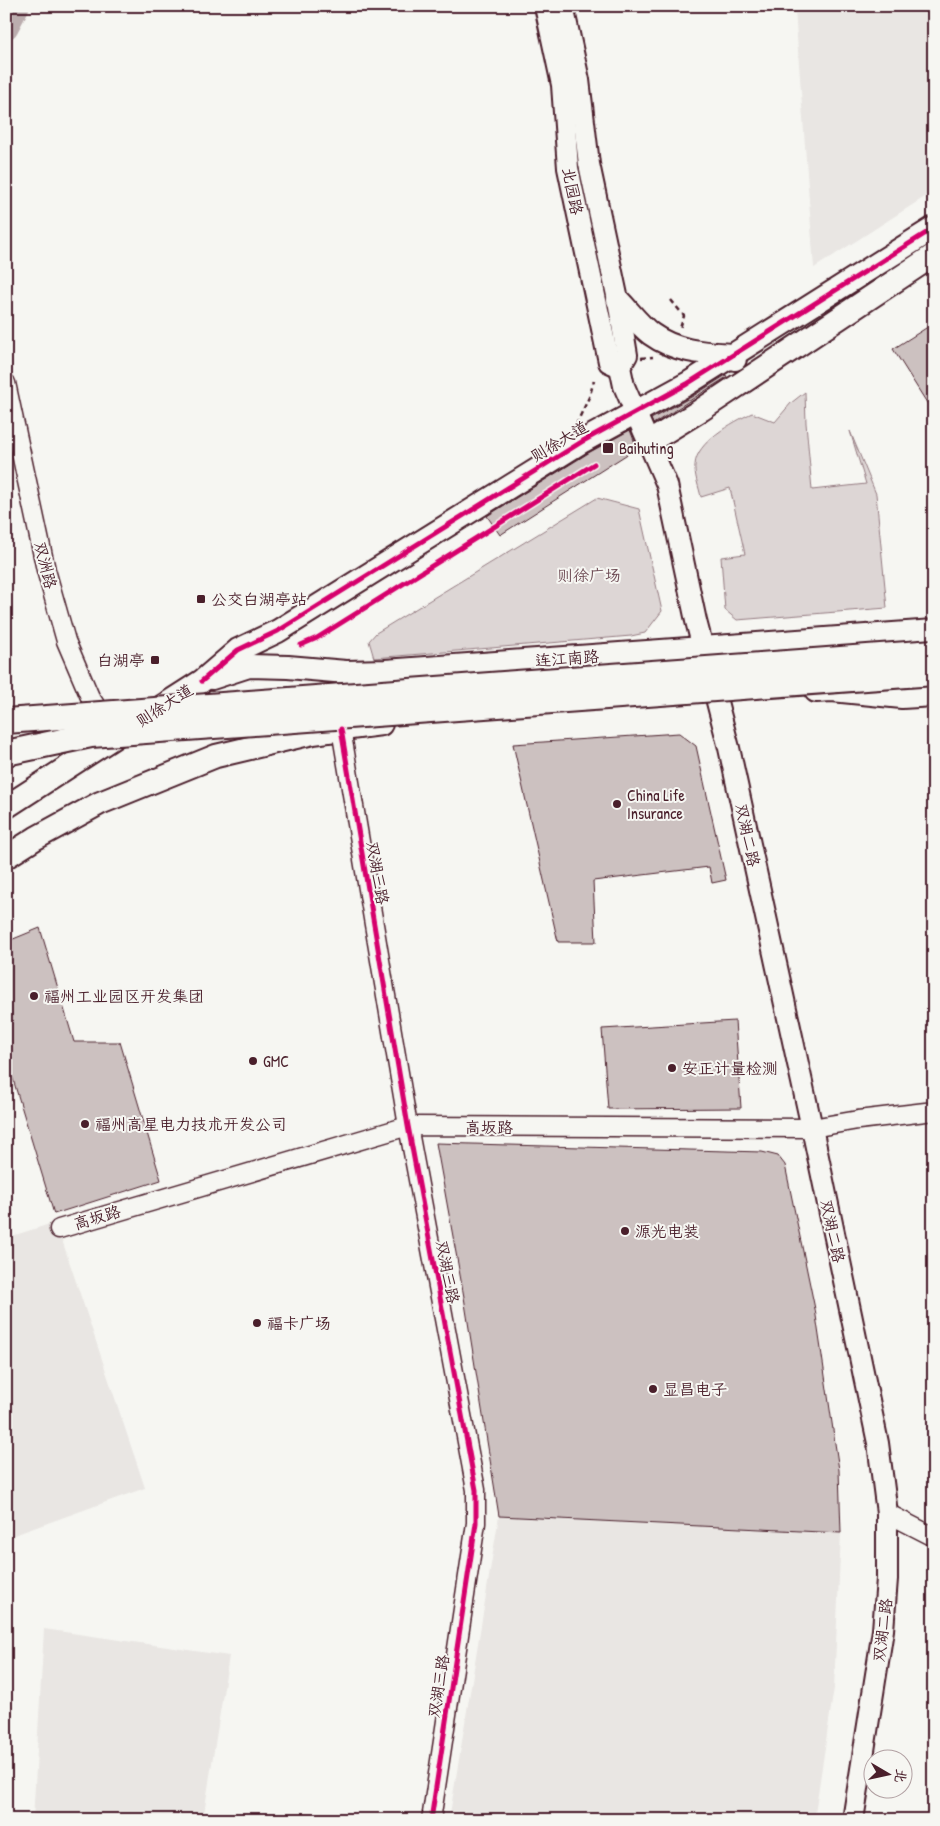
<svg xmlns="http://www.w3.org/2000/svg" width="940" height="1826" font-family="'Patrick Hand','LXGW WenKai TC',sans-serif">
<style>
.built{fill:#e9e6e3}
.green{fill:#ddd6d5;stroke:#947a80}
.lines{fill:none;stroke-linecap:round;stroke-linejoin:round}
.river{stroke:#bbadae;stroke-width:25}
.building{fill:#ccc1c0;stroke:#4a1f2b}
.tertiary-casing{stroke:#4a1f2b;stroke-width:21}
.secondary-casing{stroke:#4a1f2b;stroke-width:24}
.primary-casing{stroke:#4a1f2b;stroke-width:26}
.path{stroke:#4a1f2b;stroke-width:2.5;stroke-dasharray:5 4;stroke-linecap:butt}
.tertiary{stroke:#f6f6f2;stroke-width:18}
.secondary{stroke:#f6f6f2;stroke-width:20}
.primary{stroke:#f6f6f2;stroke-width:22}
.trunk-bridge-casing{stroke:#4a1f2b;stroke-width:28;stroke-linecap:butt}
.trunk-bridge{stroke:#f6f6f2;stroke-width:24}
.cycleway-casing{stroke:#f6f6f2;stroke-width:8}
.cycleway{stroke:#d6006c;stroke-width:5}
.poi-dot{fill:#4a1f2b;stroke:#f6f6f2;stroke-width:2}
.labels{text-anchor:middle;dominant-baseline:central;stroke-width:4;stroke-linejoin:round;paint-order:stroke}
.street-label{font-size:16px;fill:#4a1f2b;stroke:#f6f6f2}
.poi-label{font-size:16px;fill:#4a1f2b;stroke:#f6f6f2;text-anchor:start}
.park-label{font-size:16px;fill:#6f4d56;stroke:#f6f6f2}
</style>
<rect width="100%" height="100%" fill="#f6f6f2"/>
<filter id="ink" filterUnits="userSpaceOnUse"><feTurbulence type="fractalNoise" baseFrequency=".02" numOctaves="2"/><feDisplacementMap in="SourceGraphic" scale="10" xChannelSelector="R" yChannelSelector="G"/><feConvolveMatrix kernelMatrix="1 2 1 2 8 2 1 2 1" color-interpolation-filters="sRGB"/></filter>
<g filter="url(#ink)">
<g class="built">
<path d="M794,6H934V191L814,268L795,10Z"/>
<path d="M56,1222L145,1488L6,1538V1238Z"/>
<path d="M499,1516L841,1533L834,1688L814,1820H449Z"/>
<path d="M44,1629L229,1656L203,1820H33Z"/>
</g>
<g class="green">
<path d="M805,392L806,423L812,490L866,484L850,431L876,494L887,608L737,620L725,610L721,557L745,554L730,488L701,497C699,487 694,475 695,465C696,442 733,422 752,413L775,422L791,403Z"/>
<path d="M597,498L639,509L662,611L645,633L631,636L374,658L369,641L376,633Z"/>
</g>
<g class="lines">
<path class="river" d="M6,27L17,6"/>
</g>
<g class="building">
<path d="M934,323V414L893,349Z"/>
<path d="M726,375L727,377L653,424L651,419L693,396Z"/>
<path d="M630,430L637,448L500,535L487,516L590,452Z"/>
<path d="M679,733L696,746L726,880L712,883L709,867L593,881L596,942H558L513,744Z"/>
<path d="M40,928L74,1042H120L161,1180L54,1214L6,1056V942Z"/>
<path d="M735,1021L741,1108L608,1109L602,1029Z"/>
<path d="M436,1143L762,1152L778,1156L785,1165L815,1309L839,1470L841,1533L499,1516L464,1297Z"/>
</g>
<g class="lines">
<g class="tertiary-casing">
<g id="tertiary">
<path d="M6,383L46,570L66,641L90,697L107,723"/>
<path d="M341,729L408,1126L476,1490V1523L431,1820"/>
<path d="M59,1229L408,1126L812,1128L858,1120L934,1111"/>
<path d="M887,1513L934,1537"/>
</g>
</g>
<g class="secondary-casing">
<g id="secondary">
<path d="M545,6L562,85L568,168L609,362L620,367"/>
<path d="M563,6L579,80L589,164L618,300L627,355L620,367L624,386L667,485L696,621L729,748L812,1128L878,1443L887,1513V1579L883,1630L853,1820"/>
</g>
</g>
<g class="primary-casing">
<g id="primary">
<path d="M618,300C629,311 639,325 651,334C676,352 703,353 733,355L735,359"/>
<path d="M649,442L701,410L934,255"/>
<path d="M212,678L249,666L288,667L346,672L385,671L934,631"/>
<path d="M816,691L832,690L902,697L934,695"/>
<path d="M152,713L202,681L238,650L278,631L583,441L687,384L934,228"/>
<path d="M6,807L125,730"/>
<path d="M6,857L36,838L100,803L216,756L313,733L381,724"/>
</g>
</g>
<g class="path">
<path d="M671,300L684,316L680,328"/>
<path d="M641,358L653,357"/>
<path d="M576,425L590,395L594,380"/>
</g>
<use href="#tertiary" class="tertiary"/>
<use href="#secondary" class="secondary"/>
<use href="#primary" class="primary"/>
<g class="trunk-bridge-casing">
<g id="trunk-bridge">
<path d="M6,721L934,652"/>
<path d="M6,753L91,735L934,673"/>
</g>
</g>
<use href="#trunk-bridge" class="trunk-bridge"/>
<g class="cycleway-casing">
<g id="cycleway">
<path d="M301,645L317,638L594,464"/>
<path d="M202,681L238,650L278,631L583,441L687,384L934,228"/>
<path d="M341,729L408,1126L476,1490V1523L431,1820"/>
</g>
</g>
<use href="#cycleway" class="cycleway"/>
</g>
</g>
<g class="poi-dot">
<rect x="602" y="442" width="12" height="12" rx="2.5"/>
<rect x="196" y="594" width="10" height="10" rx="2.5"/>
<rect x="150" y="655" width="10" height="10" rx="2.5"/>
<circle cx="617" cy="804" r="5"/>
<circle cx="34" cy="996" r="5"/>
<circle cx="253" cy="1061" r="5"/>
<circle cx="672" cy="1068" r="5"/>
<circle cx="85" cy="1124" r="5"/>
<circle cx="625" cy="1231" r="5"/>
<circle cx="257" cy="1323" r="5"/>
<circle cx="653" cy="1389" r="5"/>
</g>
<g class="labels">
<g class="street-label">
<text transform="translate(573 191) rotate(79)">北园路</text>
<text transform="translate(559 441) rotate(-31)">则徐大道</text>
<text transform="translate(46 565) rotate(76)">双洲路</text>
<text transform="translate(567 658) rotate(-4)">连江南路</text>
<text transform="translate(164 705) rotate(-33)">则徐大道</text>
<text transform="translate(748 835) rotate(78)">双湖二路</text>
<text transform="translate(378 873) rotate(80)">双湖三路</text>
<text x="489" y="1127">高坂路</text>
<text transform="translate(97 1217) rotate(-17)">高坂路</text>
<text transform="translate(833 1231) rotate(78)">双湖二路</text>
<text transform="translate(448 1272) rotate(79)">双湖三路</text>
<text transform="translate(882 1630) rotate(-83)">双湖二路</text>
<text transform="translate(438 1686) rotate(-81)">双湖三路</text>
</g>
<g class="poi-label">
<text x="619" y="448">Baihuting</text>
<text x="211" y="599">公交白湖亭站</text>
<text x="145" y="660" text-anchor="end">白湖亭</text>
<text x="627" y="795">China Life<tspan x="627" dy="18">Insurance</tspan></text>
<text x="44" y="996">福州工业园区开发集团</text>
<text x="263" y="1061">GMC</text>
<text x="682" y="1068">安正计量检测</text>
<text x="95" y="1124">福州高星电力技术开发公司</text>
<text x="635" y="1231">源光电装</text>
<text x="267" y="1323">福卡广场</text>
<text x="663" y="1389">显昌电子</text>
</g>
<g class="park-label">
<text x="589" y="575">则徐广场</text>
</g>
</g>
<rect width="940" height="1826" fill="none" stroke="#f6f6f2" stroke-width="25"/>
<rect x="12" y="12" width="915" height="1801" fill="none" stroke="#4a1f2b" stroke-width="2" filter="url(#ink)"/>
<g transform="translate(888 1774) rotate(99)"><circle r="24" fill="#f6f6f2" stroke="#b1a0a2"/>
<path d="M0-4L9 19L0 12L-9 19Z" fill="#4a1f2b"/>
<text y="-8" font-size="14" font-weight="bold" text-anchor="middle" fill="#4a1f2b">北</text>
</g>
</svg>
